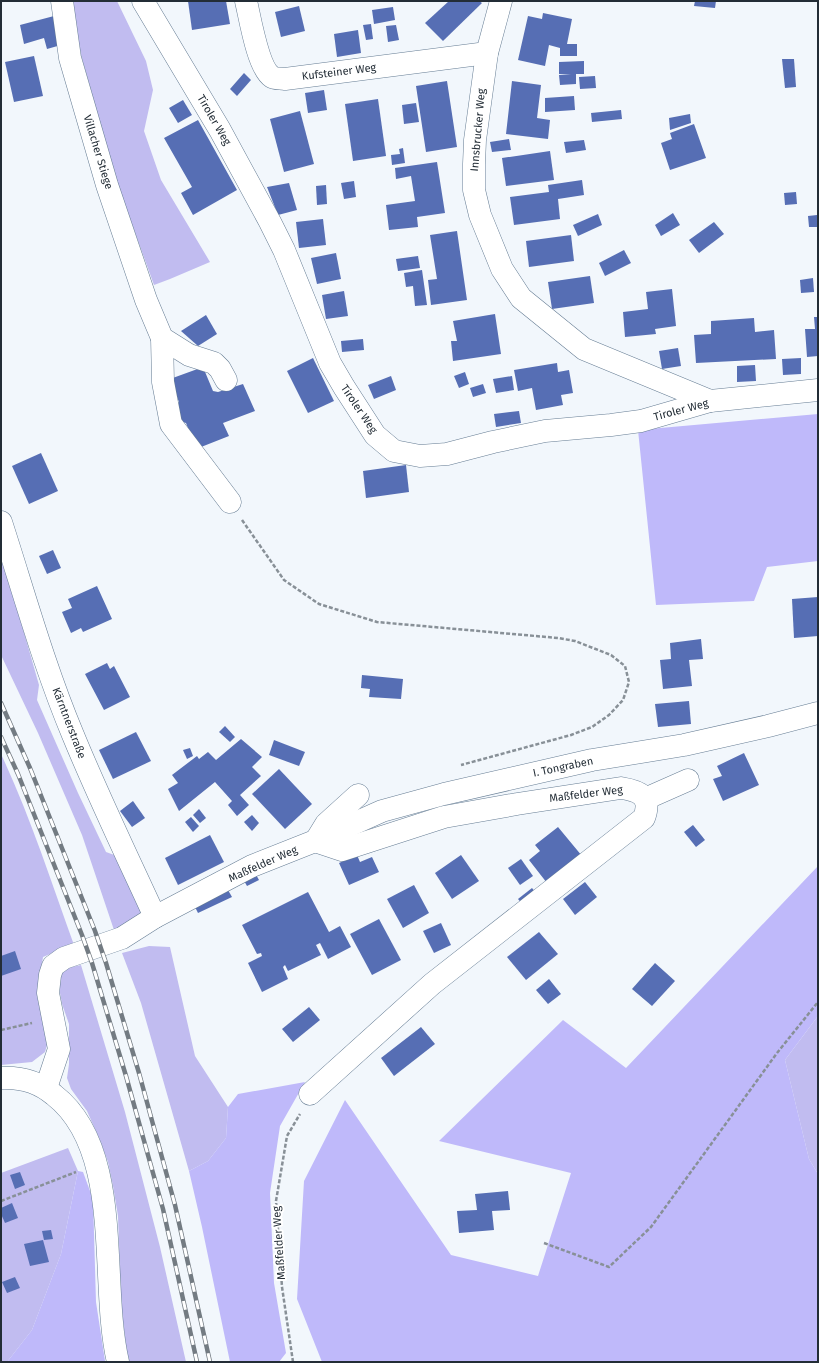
<svg xmlns="http://www.w3.org/2000/svg" width="819" height="1363" font-family="'Fira Sans',sans-serif">
<style>
.green{fill:#c1bcf0}
.forest{fill:#bfb9fa}
.building{fill:#566eb4}
.lines{fill:none;stroke-linecap:round;stroke-linejoin:round}
.minor-casing{stroke:#667d94;stroke-width:23}
.path{stroke:#889097;stroke-width:2.5;stroke-dasharray:4 2;stroke-linecap:butt}
.minor{stroke:#fff;stroke-width:22}
.rail-casing{stroke:#737b82;stroke-width:4.5}
.rail{stroke:#fff;stroke-width:3;stroke-dasharray:9;stroke-linecap:butt}
.labels{text-anchor:middle;dominant-baseline:central;stroke-width:4;stroke-linejoin:round;paint-order:stroke}
.street-label{font-size:11px;fill:#232d36;stroke:#fff}
</style>
<rect width="100%" height="100%" fill="#f2f7fc"/>
<g class="green">
<path d="M71,1H117L146,61L153,90L144,131L161,180L210,262L170,279L154,285L117,183L81,55Z"/>
<path d="M1,552L39,685L37,700L78,793L106,852L117,856L143,913L115,933L82,835L38,733L1,655Z"/>
<path d="M1,754C30,816 51,881 74,945L62,949L43,957L37,995L46,1034L47,1045L45,1052L32,1062L1,1065Z"/>
<path d="M149,946L170,947L195,1056L228,1107L226,1138L208,1161L189,1171L141,1003L122,953Z"/>
<path d="M81,965L125,1112L160,1247L186,1362H128L121,1305L118,1216L113,1186L108,1162L99,1138L87,1111L71,1089L67,1078L69,1064V1024L62,1004L58,982L62,973L67,968Z"/>
<path d="M818,1016V1174L809,1159L785,1060Z"/>
<path d="M68,1148L78,1171L61,1254L32,1330L7,1362H1V1173Z"/>
</g>
<g class="forest">
<path d="M818,414V561L767,567L754,601L656,605L638,430Z"/>
<path d="M818,866V1016L785,1060L809,1159L818,1174V1362H322L297,1299L304,1181L345,1100L451,1255L538,1276L571,1173L439,1141L563,1020L626,1068Z"/>
<path d="M305,1082L280,1126L270,1193L274,1283L286,1353L279,1362H230L202,1227L189,1171L208,1161L226,1138L228,1107L238,1094Z"/>
<path d="M78,1171L83,1172L93,1199L96,1302L105,1361L102,1362H7L32,1330L61,1254Z"/>
</g>
<g class="building">
<path d="M188,1H226L230,24L192,30Z"/>
<path d="M449,1H479L482,3L443,41L425,23Z"/>
<path d="M695,1H716L715,8L694,6Z"/>
<path d="M299,6L305,31L281,37L275,12Z"/>
<path d="M393,7L395,20L374,24L372,10Z"/>
<path d="M543,13L572,19L567,44H577V56H560V48L549,45L545,66L518,60L528,16L542,19Z"/>
<path d="M54,16L61,45L47,49L44,38L24,44L20,25Z"/>
<path d="M371,24L373,39L366,40L363,25Z"/>
<path d="M396,25L399,40L388,42L386,26Z"/>
<path d="M358,30L361,53L337,57L334,34Z"/>
<path d="M34,56L43,96L14,102L5,62Z"/>
<path d="M782,59H794L796,87L785,88Z"/>
<path d="M584,61V74H576V84L560,85L559,75H571L559,74V62Z"/>
<path d="M244,73L251,80L237,96L230,89Z"/>
<path d="M595,76L596,88L580,89L579,77Z"/>
<path d="M447,81L457,147L426,152L416,86Z"/>
<path d="M512,81L541,85L537,118L550,120L548,139L506,134Z"/>
<path d="M324,90L327,110L308,113L305,93Z"/>
<path d="M574,96L575,110L545,112V98Z"/>
<path d="M378,99L386,156L353,161L345,104Z"/>
<path d="M183,100L192,115L178,123L169,108Z"/>
<path d="M416,103L419,122L404,124L402,105Z"/>
<path d="M621,110L622,119L592,122L591,113Z"/>
<path d="M300,111L314,164L284,172L270,119Z"/>
<path d="M690,114L691,123L670,130L669,118Z"/>
<path d="M198,120L237,190L193,215L181,193L192,187L164,138Z"/>
<path d="M694,124L706,158L670,170L661,143L672,139L670,133Z"/>
<path d="M509,139L511,150L492,152L490,142Z"/>
<path d="M584,140L586,150L566,153L564,142Z"/>
<path d="M403,148L405,163L392,165L391,155L400,154L399,149Z"/>
<path d="M550,151L554,180L506,186L502,158Z"/>
<path d="M437,162L445,213L417,217L418,227L389,230L386,205L415,201L411,176L396,179L395,168Z"/>
<path d="M582,180L584,195L558,199L560,219L514,225L510,197L549,192L548,185Z"/>
<path d="M354,181L356,197L344,199L341,183Z"/>
<path d="M289,183L297,210L278,215L267,187Z"/>
<path d="M326,185L327,204L317,205L316,186Z"/>
<path d="M796,192L797,204L785,205L784,193Z"/>
<path d="M673,213L680,225L661,236L655,225Z"/>
<path d="M598,214L602,225L578,236L573,225Z"/>
<path d="M817,215L818,227H809L808,216Z"/>
<path d="M323,219L326,245L299,248L296,222Z"/>
<path d="M714,222L724,234L699,253L689,240Z"/>
<path d="M457,231L467,300L431,305L428,280L437,279L430,235Z"/>
<path d="M571,235L574,261L529,267L526,241Z"/>
<path d="M624,250L631,263L605,276L599,263Z"/>
<path d="M336,253L341,279L317,284L311,258Z"/>
<path d="M418,256L420,268L398,271L396,259Z"/>
<path d="M422,270L427,305L415,306L413,286L406,287L404,273Z"/>
<path d="M590,276L594,303L552,309L548,282Z"/>
<path d="M813,278L814,292L801,293L800,280Z"/>
<path d="M672,289L676,326L655,329L656,334L625,337L623,312L648,309L646,292Z"/>
<path d="M344,291L348,316L326,319L322,295Z"/>
<path d="M495,314L501,354L453,361L451,341H457L453,321Z"/>
<path d="M206,315L217,334L198,346L181,331Z"/>
<path d="M814,317H818V356L807,357L805,329H815Z"/>
<path d="M754,318L755,332L774,330L776,359L696,363L694,335L711,334V321Z"/>
<path d="M363,339L364,350L342,352L341,341Z"/>
<path d="M678,348L681,366L662,369L659,351Z"/>
<path d="M313,358L334,401L308,413L287,371Z"/>
<path d="M801,358V374L783,375L782,359Z"/>
<path d="M557,363L558,372L569,370L573,393L561,395L563,405L536,410L532,388L518,391L514,370Z"/>
<path d="M755,365L756,381L737,382V366Z"/>
<path d="M203,367L213,391L218,392L243,384L255,411L223,423L229,436L196,449L186,423L179,421L177,404L179,402L170,379Z"/>
<path d="M465,372L469,384L459,388L454,376Z"/>
<path d="M391,376L396,390L374,399L368,385Z"/>
<path d="M512,376L514,390L496,393L493,379Z"/>
<path d="M483,384L486,393L473,397L470,388Z"/>
<path d="M519,411L521,423L496,427L494,414Z"/>
<path d="M41,453L58,491L29,504L12,466Z"/>
<path d="M406,465L409,492L366,498L363,471Z"/>
<path d="M53,550L61,568L47,574L39,556Z"/>
<path d="M97,586L112,619L83,632L81,628L71,633L62,612L72,608L68,599Z"/>
<path d="M818,597V636L794,638L792,599Z"/>
<path d="M701,639L703,659L689,660L692,686L663,689L660,660L671,659L670,643Z"/>
<path d="M107,663L110,669L114,666L130,697L104,710L85,674Z"/>
<path d="M362,675L403,679L401,699L369,697L370,689L361,688Z"/>
<path d="M689,701L691,724L658,727L655,704Z"/>
<path d="M225,726L235,737L230,742L219,732Z"/>
<path d="M136,732L151,761L113,779L99,750Z"/>
<path d="M241,739L262,757L252,767L261,776L240,795L249,805L237,816L228,805L232,801L215,782L179,811L168,789L178,783L172,775L197,756L199,759L208,752L216,760Z"/>
<path d="M274,740L305,752L299,766L269,755Z"/>
<path d="M190,748L193,756L187,759L183,750Z"/>
<path d="M744,753L759,785L723,801L713,779L722,776L717,766Z"/>
<path d="M279,769L312,804L285,829L252,794Z"/>
<path d="M133,801L145,818L132,827L120,811Z"/>
<path d="M199,809L206,818L200,823L193,815Z"/>
<path d="M252,815L259,823L252,831L244,822Z"/>
<path d="M191,817L199,826L193,832L185,822Z"/>
<path d="M693,825L705,840L696,847L684,832Z"/>
<path d="M558,827L582,856L547,883L529,860L540,851L535,845Z"/>
<path d="M210,835L224,862L178,885L165,858Z"/>
<path d="M357,855L360,862L372,857L379,872L349,885L339,863Z"/>
<path d="M461,855L479,881L452,899L435,873Z"/>
<path d="M521,859L533,876L520,885L508,868Z"/>
<path d="M254,871L259,880L247,886L242,877Z"/>
<path d="M585,882L597,897L575,915L563,899Z"/>
<path d="M414,885L429,913L403,928L387,899Z"/>
<path d="M532,888L537,894L523,905L518,899Z"/>
<path d="M228,890L232,897L198,913L194,905Z"/>
<path d="M308,892L329,932L340,926L351,947L328,959L320,943L316,945L321,955L288,971L285,965L283,967L288,979L262,992L248,963L262,956L261,953L257,954L242,925Z"/>
<path d="M379,919L401,960L372,975L350,934Z"/>
<path d="M441,923L451,945L434,953L423,931Z"/>
<path d="M539,932L558,954L526,980L507,957Z"/>
<path d="M15,951L21,969L1,976V956Z"/>
<path d="M655,963L675,981L652,1006L632,989Z"/>
<path d="M549,979L561,994L548,1004L536,990Z"/>
<path d="M309,1007L320,1020L293,1042L282,1029Z"/>
<path d="M421,1027L435,1044L394,1076L381,1058Z"/>
<path d="M20,1172L25,1185L15,1189L10,1175Z"/>
<path d="M508,1191L510,1210L492,1211L494,1230L459,1233L457,1211L477,1210L475,1194Z"/>
<path d="M12,1203L18,1218L5,1223L1,1214V1208Z"/>
<path d="M51,1230L53,1239L44,1240L42,1231Z"/>
<path d="M43,1240L49,1262L30,1266L24,1244Z"/>
<path d="M15,1277L20,1288L7,1293L2,1282Z"/>
</g>
<g class="lines">
<g class="minor-casing">
<g id="minor">
<path d="M62,1L70,58L107,185L146,300L162,338L189,355L214,363L220,369L226,380"/>
<path d="M143,1L220,130L270,222L284,250L330,363L344,387L375,435L394,451L420,456L447,454L493,442L545,431L611,425L641,421L710,401L818,390"/>
<path d="M246,1C250,18 258,68 272,77C275,79 281,78 285,79L487,53"/>
<path d="M501,1L487,53L475,140L474,164V190L480,215L502,269L521,298L584,349L710,401"/>
<path d="M162,338L163,382L171,424L230,502"/>
<path d="M1,522C24,593 44,666 73,735C98,796 127,856 155,917"/>
<path d="M645,799L688,780"/>
<path d="M318,837L326,824L358,795"/>
<path d="M315,841L382,811L444,794L592,760L684,745L768,726L818,713"/>
<path d="M1,1078C21,1077 39,1082 54,1095C125,1150 99,1282 118,1362"/>
<path d="M46,1088L59,1049L48,993L50,975L53,966L64,958L122,938L155,917L252,866L315,841L342,850L444,817L517,804L621,788C640,791 652,796 644,818L432,984L310,1094"/>
</g>
</g>
<g class="path">
<path d="M242,520L284,580L319,604L377,622L558,638L575,641L611,655L625,666L629,682L623,700L609,715L592,727L571,735L461,765"/>
<path d="M1,1030L32,1023"/>
<path d="M1,1201L76,1172"/>
<path d="M544,1243L609,1267L651,1227L777,1053L818,1002"/>
<path d="M293,1362L282,1287L276,1201L287,1136L300,1114"/>
</g>
<use href="#minor" class="minor"/>
<g class="rail-casing">
<g id="rail">
<path d="M1,703L30,768L95,931L106,963L139,1073L175,1205L210,1362"/>
<path d="M1,737L18,774L82,935L92,963L126,1076L163,1209L197,1362"/>
</g>
</g>
<use href="#rail" class="rail"/>
</g>
<g class="labels">
<g class="street-label">
<text transform="translate(339 72) rotate(-7)">Kufsteiner Weg</text>
<text transform="translate(214 120) rotate(60)">Tiroler Weg</text>
<text transform="translate(478 130) rotate(-85)">Innsbrucker Weg</text>
<text transform="translate(98 152) rotate(73)">Villacher Stiege</text>
<text transform="translate(359 409) rotate(56)">Tiroler Weg</text>
<text transform="translate(681 410) rotate(-15)">Tiroler Weg</text>
<text transform="translate(69 723) rotate(69)">Kärntnerstraße</text>
<text transform="translate(563 767) rotate(-12)">I. Tongraben</text>
<text transform="translate(586 794) rotate(-7)">Maßfelder Weg</text>
<text transform="translate(263 864) rotate(-24)">Maßfelder Weg</text>
<text transform="translate(279 1243) rotate(-94)">Maßfelder Weg</text>
</g>
</g>
<rect width="819" height="1363" fill="none" stroke="#232d36" stroke-width="4"/>
</svg>
